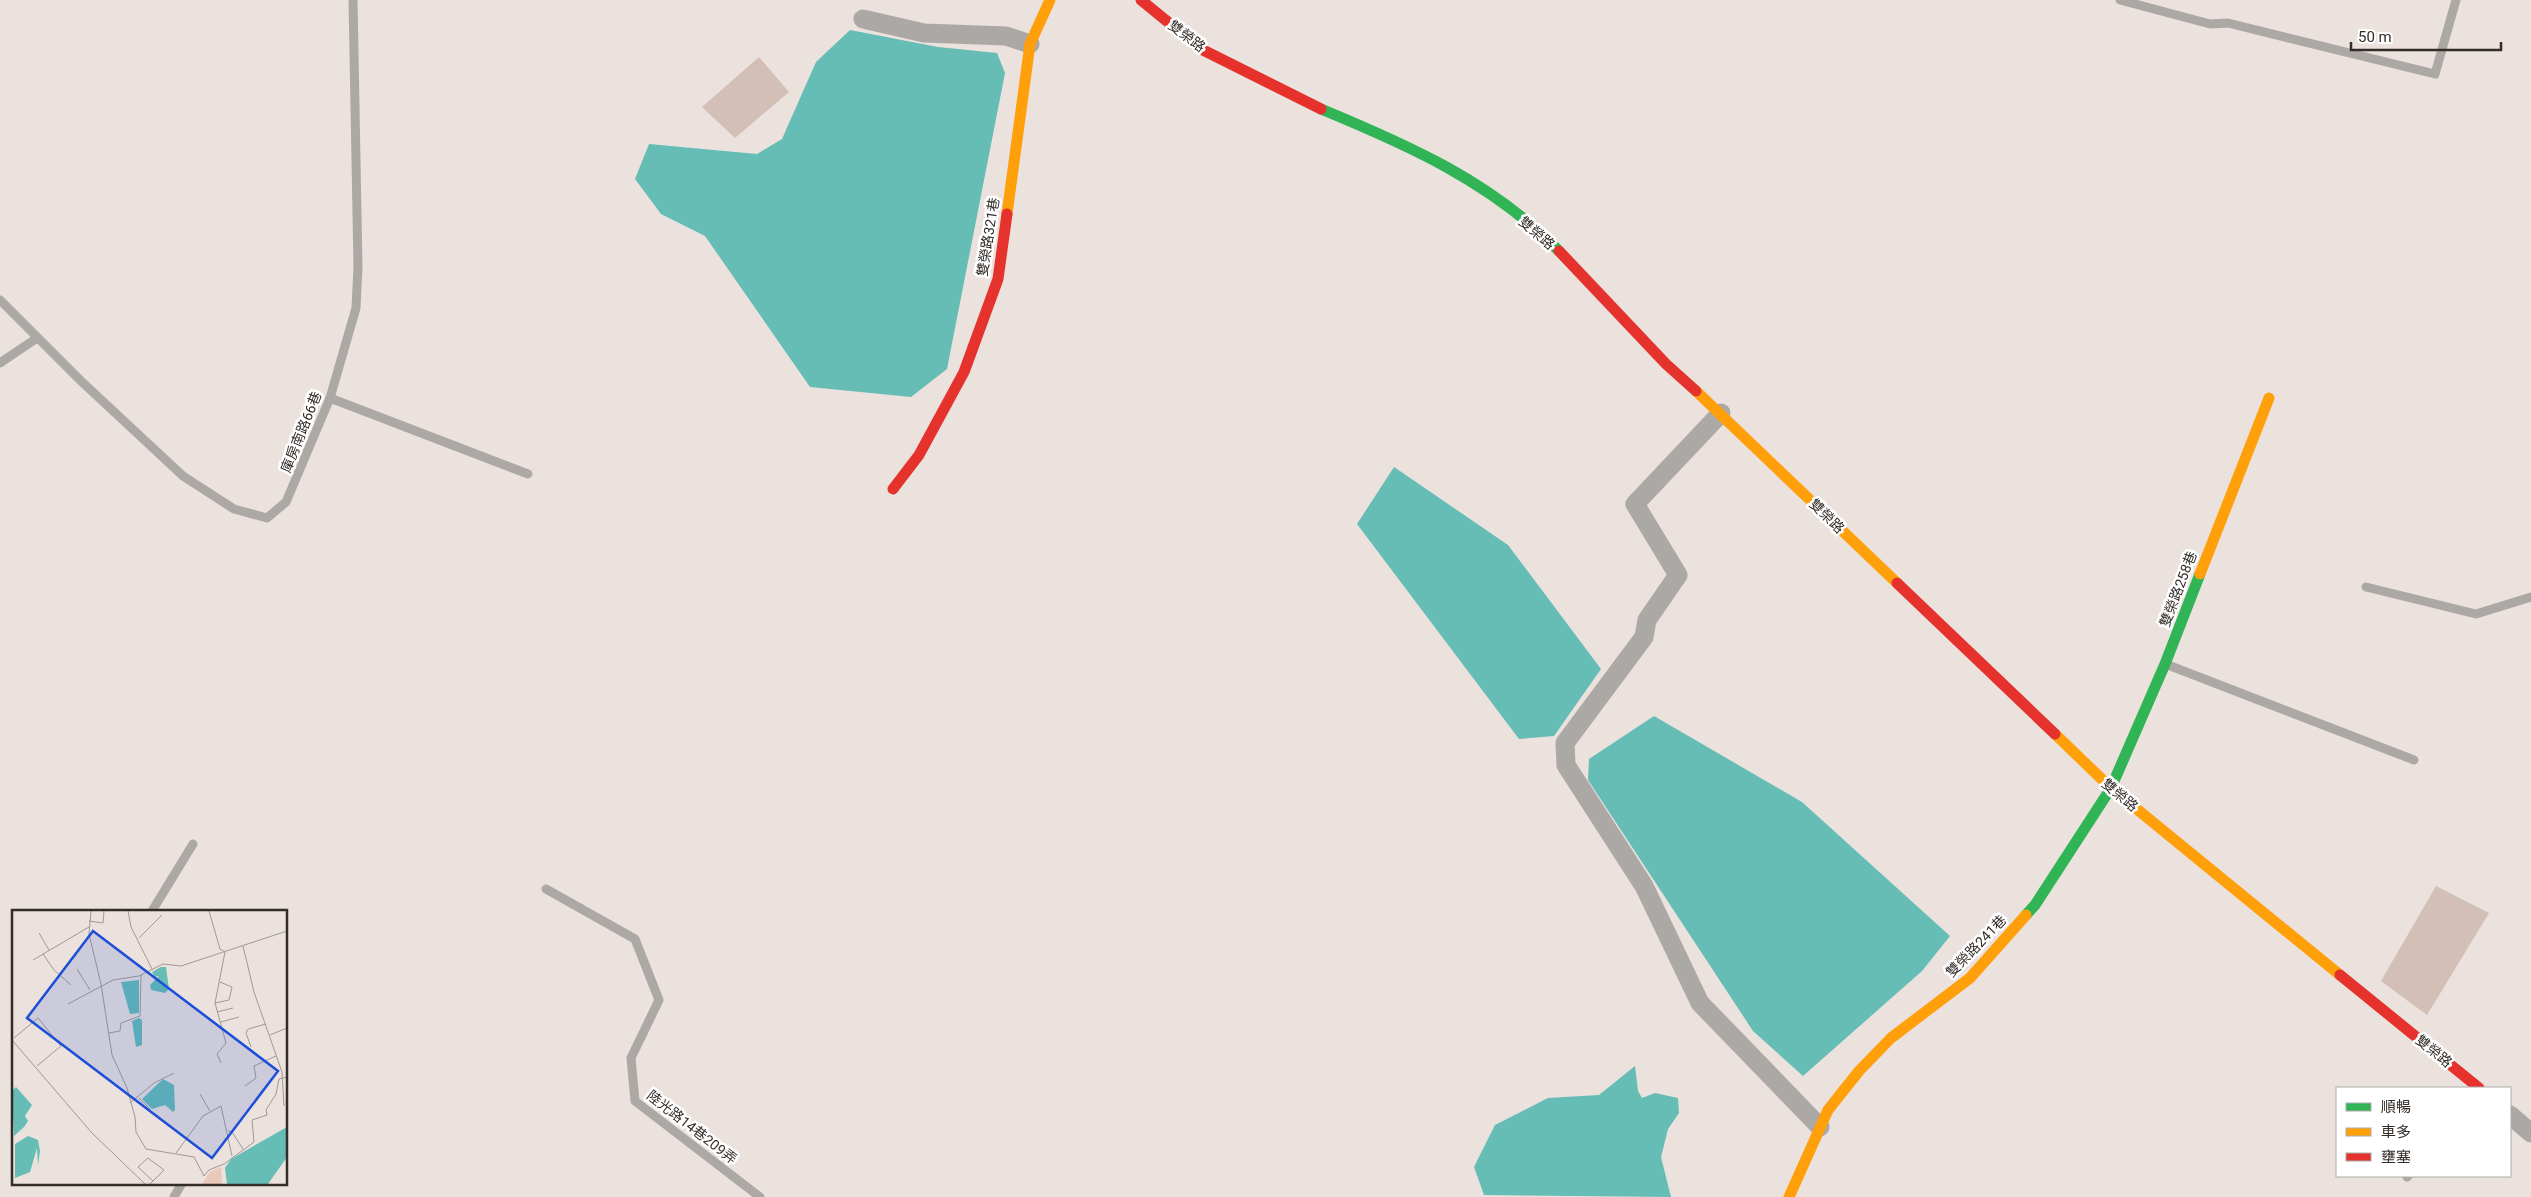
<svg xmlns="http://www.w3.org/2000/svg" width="2531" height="1197" font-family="Roboto,'Noto Sans TC',sans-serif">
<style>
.water{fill:#65bdb6}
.building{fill:#d3bfb6}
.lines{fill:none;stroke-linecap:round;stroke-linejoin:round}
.lane{stroke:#aca8a6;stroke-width:9}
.street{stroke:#aca8a6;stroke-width:19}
.fast{stroke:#30b455;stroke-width:11}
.slow{stroke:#ff9f0a;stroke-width:11}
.jam{stroke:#e5322d;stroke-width:11}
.labels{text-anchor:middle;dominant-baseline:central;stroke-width:5;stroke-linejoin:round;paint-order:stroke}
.street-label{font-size:14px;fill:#332d29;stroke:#fff}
.inset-road{fill:none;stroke:#a19995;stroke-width:1}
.view{fill:#1d4ed8;fill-opacity:0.15;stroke:#1d4ed8;stroke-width:2.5}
.inset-edge{fill:none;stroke:#332d29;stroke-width:2.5}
</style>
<rect width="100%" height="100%" fill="#ebe1dd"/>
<g class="water">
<path d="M850,30L938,47L997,53L1005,73L947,369L911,397L810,387L705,236L661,214L635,179L649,144L757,154L782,139L816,62Z"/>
<path d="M1394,467L1508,545L1601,669L1554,736L1519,739L1357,524Z"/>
<path d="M1654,716L1802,802L1950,936L1922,971L1803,1076L1753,1031L1588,780L1589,759Z"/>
<path d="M1635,1066L1638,1091L1642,1098L1655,1093L1678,1098L1679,1113L1668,1129L1661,1157L1671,1197L1484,1195L1474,1167L1495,1125L1548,1098L1599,1095Z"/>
</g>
<g class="building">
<path d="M759,57L789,92L735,138L702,107Z"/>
<path d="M2436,886L2489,913L2427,1015L2381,981Z"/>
</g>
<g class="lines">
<g class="lane">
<path d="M2120,0L2210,24L2228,23L2435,74L2456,0"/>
<path d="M0,300L81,381L183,476L234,509L267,518L286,502L330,398L356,308L358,267L353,0"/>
<path d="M0,363L37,338"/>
<path d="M330,398L528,474"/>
<path d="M2366,587L2476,614L2531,597"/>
<path d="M2168,665L2414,760"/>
<path d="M546,889L635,939L659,1000L631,1058L635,1101L760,1197"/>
<path d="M152,911L193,844"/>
<path d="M2407,1177L2408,1176"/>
<path d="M174,1197L182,1183"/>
</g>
<g class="street">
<path d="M863,19L924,33L1006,36L1030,44"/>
<path d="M1721,413L1635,504L1678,575L1647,620L1644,637L1565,743L1566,765L1644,886L1700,1003L1820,1127"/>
<path d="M2510,1115L2531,1133"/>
</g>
<g class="fast">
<path d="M1321,109C1408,145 1492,182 1559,251"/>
<path d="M2026,915L2035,905L2111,788L2165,664L2200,574"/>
</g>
<g class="slow">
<path d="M1007,214L1030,44L1050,0"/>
<path d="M1696,391L1897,583"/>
<path d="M2200,574L2269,398"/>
<path d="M2055,734L2111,788L2340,975"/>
<path d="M1789,1197L1828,1110L1859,1071L1891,1038L1970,978L2026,915"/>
</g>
<g class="jam">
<path d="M1141,0L1201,49L1321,109"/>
<path d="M1559,251L1666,364L1696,391"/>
<path d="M893,489L919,455L964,372L998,279L1007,214"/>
<path d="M1897,583L2055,734"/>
<path d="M2340,975L2479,1088"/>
</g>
</g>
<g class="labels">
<g class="street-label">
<text transform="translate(1187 36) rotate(37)">雙榮路</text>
<text transform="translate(1537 233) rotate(41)">雙榮路</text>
<text transform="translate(988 237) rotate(-81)">雙榮路321巷</text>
<text transform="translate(301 432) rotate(-68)">庫房南路66巷</text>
<text transform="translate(1827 516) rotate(44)">雙榮路</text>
<text transform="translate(2178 589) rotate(-69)">雙榮路258巷</text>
<text transform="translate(2120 795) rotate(40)">雙榮路</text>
<text transform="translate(1976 946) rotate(-46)">雙榮路241巷</text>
<text transform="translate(2434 1051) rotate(39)">雙榮路</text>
<text transform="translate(692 1127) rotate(38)">陸光路14巷209弄</text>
</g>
</g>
<g transform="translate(12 910)">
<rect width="275" height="275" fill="#ebe1dd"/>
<path d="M209,257L210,274H190L198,262Z" fill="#eac9ba"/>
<path d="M149,57H154L157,79L153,83L139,80L138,75L147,66L143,67L140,62ZM127,70V103L118,104L109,72ZM127,108L130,110V135L124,137L120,111ZM151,169L162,175L163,200L161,202L153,195L140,199L130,189ZM4,177L20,195L13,206L16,211L12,217L2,226L0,181ZM275,217V247L256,274H215L213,258L219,249ZM16,226L26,230L28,241L26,255L25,238L18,262L3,268V234Z" fill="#65bdb6"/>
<path class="inset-road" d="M79,1L77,24L89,74L100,145L115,178L123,207L124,222L134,239L182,247L192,266L197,260L212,254L242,232L240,210L255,205L254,200L264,184L267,169L275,167M116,1L119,17L140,59M197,1L208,39L213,42L203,93L214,133L205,144L209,153M77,11L91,13L92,1M27,23L37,40M127,28L150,5M231,36L242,82L270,162L272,196M31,44L42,60L59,75M21,50L77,17M65,59L78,80M203,93L217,90L219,81L220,77L208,72M56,94L101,70L127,66L151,54L169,56L275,21M205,102L221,98M209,112L227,107M97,123L108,121L109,113L128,106L129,65M258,125L275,118M2,128L26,108L39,124L49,136L25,156M0,130L80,223L133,274M239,137L234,123L236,119L254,114M233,176L244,168L242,156L264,146M188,184L198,201M127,188L138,199M118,193L142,173L162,163M216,221L220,222L231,239M164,243L191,206L209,196L220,246M138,274L152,260L136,248L126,257L141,271"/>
<path class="view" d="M81,21L266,161L200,248L15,108Z"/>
<rect width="275" height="275" class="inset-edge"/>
</g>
<rect x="2336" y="1087" width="175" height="90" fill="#ffffff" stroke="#adaba9"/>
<rect x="2346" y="1103" width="25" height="8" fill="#30b455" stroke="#adaba9"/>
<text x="2381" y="1112" font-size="15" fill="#332d29">順暢</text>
<rect x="2346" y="1128" width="25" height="8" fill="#ff9f0a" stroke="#adaba9"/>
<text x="2381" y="1137" font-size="15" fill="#332d29">車多</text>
<rect x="2346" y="1153" width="25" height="8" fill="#e5322d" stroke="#adaba9"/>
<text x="2381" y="1162" font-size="15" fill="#332d29">壅塞</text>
<path d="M2351 42v8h150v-8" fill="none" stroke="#332d29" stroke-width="2.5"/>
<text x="2358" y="42" font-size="15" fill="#332d29" stroke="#ffffff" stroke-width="4" paint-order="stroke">50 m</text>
</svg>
